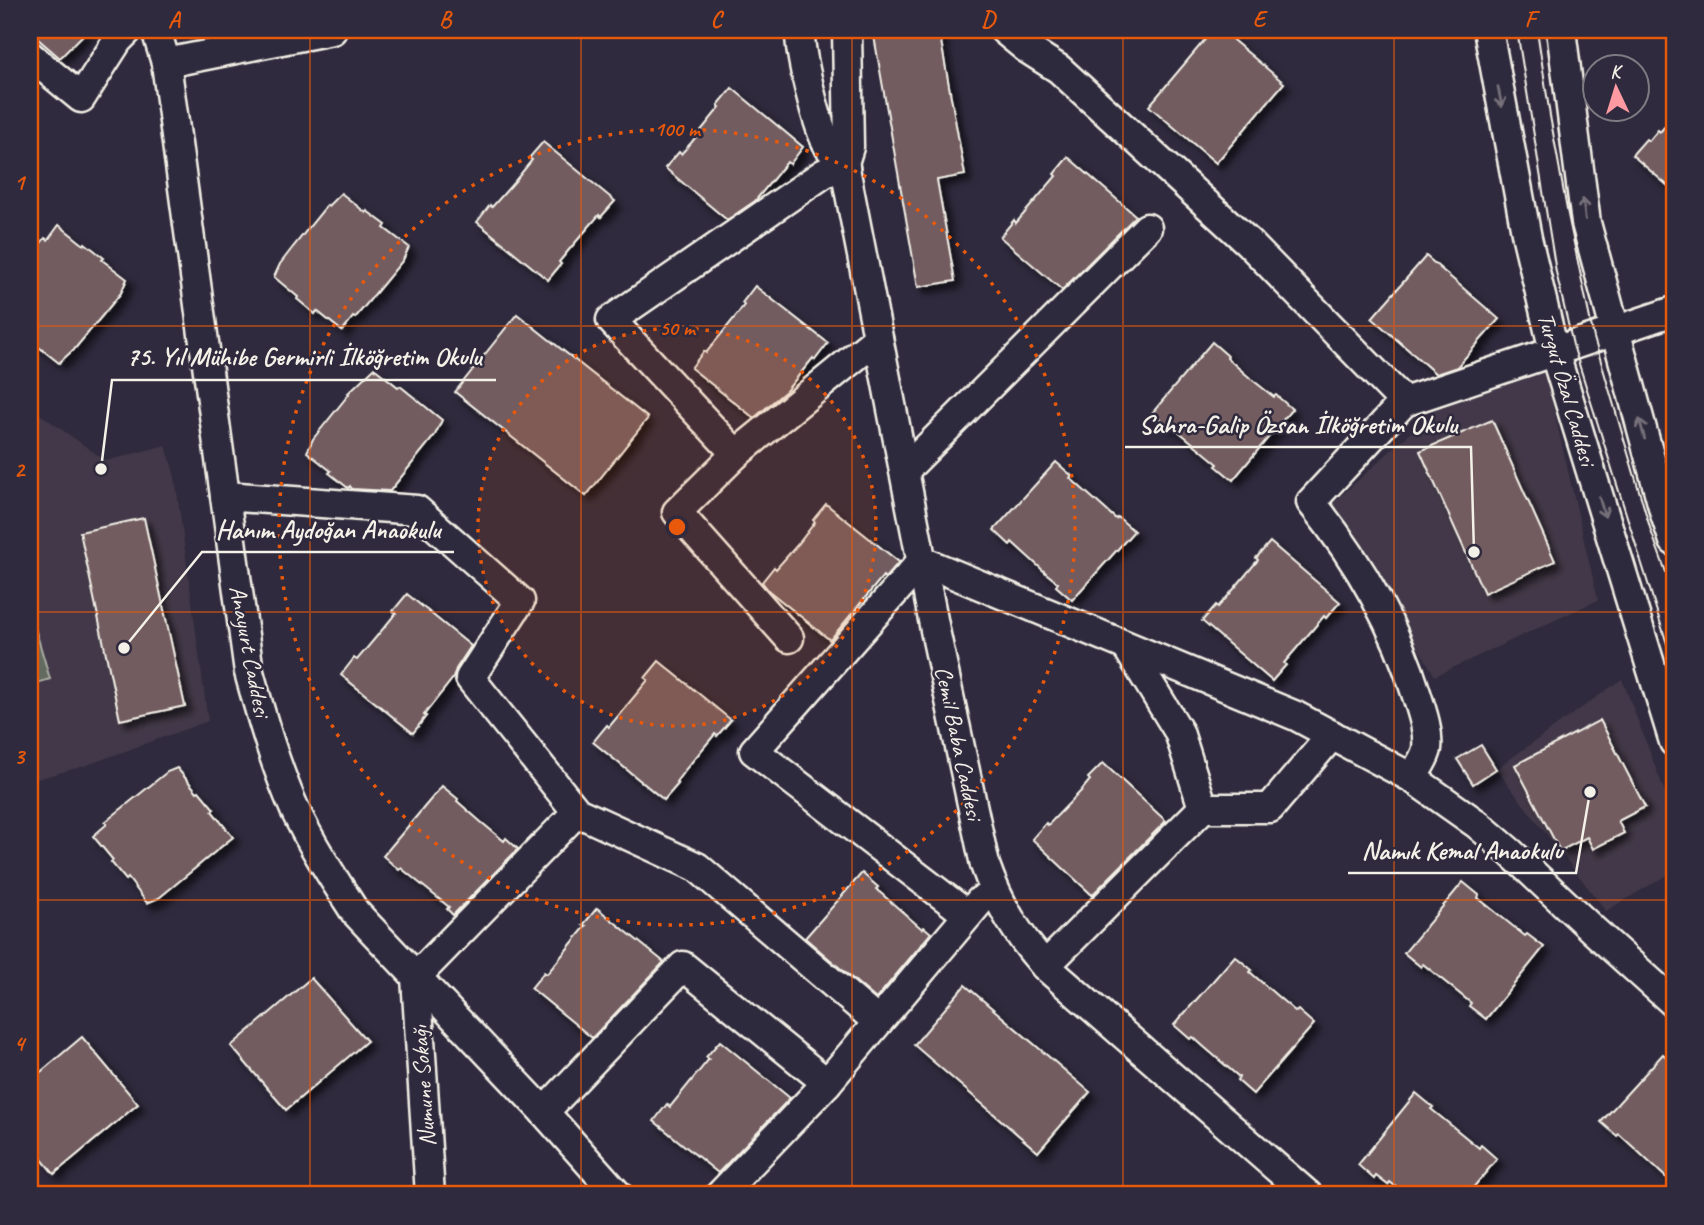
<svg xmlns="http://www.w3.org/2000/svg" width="1704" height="1225" font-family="Caveat,sans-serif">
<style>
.built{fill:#433948}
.green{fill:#636b5f;stroke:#acaea4;stroke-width:2}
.building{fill:#725b60;stroke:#f4f1e8;stroke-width:2;filter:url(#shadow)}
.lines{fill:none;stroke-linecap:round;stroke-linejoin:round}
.minor-casing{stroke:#f4f1e8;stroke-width:33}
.minor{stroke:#2f2a3d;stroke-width:28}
.tram{stroke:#f4f1e8;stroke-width:2}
.oneway{stroke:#747079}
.grid{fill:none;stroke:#e8590c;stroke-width:2;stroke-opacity:0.55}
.ring{fill:none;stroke:#e8590c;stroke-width:3.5;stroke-dasharray:3.5 7}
.labels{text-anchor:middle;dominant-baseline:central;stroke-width:5;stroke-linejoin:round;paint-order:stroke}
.street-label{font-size:24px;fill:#f4f1e8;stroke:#2f2a3d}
.centre{fill:#e8590c;stroke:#2f2a3d;stroke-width:3.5}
.ring-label{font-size:21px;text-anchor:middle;font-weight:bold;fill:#e8590c;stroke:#2f2a3d;stroke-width:5;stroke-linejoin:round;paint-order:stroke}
.leader{fill:none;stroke:#f4f1e8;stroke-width:2.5}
.callout-dot{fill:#f4f1e8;stroke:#2f2a3d;stroke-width:2.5}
.callout-label{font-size:26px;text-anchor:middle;font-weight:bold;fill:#f4f1e8;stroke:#2f2a3d;stroke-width:5;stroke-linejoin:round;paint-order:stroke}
.neatline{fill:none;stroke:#e8590c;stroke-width:2.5}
.grid-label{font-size:23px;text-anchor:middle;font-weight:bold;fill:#e8590c}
</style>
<defs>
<filter id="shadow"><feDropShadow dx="6" dy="6" stdDeviation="3.5" flood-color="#0009"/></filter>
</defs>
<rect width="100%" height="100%" fill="#2f2a3d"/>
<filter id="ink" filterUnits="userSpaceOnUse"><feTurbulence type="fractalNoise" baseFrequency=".0143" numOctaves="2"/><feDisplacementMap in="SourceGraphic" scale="14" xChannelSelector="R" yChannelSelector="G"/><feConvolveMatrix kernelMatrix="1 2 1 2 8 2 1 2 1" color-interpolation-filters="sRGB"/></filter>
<g filter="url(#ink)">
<g class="built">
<path d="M1545,372L1598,600L1435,676L1332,504L1442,404Z"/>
<path d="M30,407L106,461L166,445L175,477L208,721L84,766L30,781Z"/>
<path d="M1622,679L1674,816V871L1606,911L1496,769Z"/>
</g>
<path class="green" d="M30,611L50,679L30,685Z"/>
<g class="building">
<path d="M30,30H88L60,58L30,32Z"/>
<path d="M909,30H939L965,175L937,180L955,281L918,287L874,36Z"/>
<path d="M1213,30H1221L1284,83L1216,163L1149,106Z"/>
<path d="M732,88L803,147L790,164L787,162L755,201L727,220L665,168L679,152L681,154L691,143L720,107L718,105Z"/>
<path d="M1674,116V191L1632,155L1646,139L1649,141L1658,130L1660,132Z"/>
<path d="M543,142L615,201L601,217L599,215L568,251L559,262L561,264L548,280L477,222L490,205L492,207L515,181L532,160L529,158Z"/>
<path d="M1068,157L1136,216L1062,290L1000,237L1014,220L1016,223L1034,202L1056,176L1054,174Z"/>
<path d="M341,193L366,213L367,211L386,225L384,228L409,247L403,260L355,318L353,317L342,331L317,311L315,314L297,299L298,297L274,277L280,264L293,247L327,205L328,206Z"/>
<path d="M59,225L84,245L85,243L104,258L102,260L127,279L121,293L107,310L73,351H72L59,363L30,340V257L45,238L48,240Z"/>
<path d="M1426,256L1499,319L1457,367L1436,374L1372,318Z"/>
<path d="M755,286L828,343L815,360L813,358L786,391L754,418L691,368L704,351L706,353L736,316L744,305L742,303Z"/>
<path d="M517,314L648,418L586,496L455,392Z"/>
<path d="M1212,342L1228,356L1227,358L1250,378L1274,397L1276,395L1292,409L1233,480L1216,466L1218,464L1171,425L1169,427L1152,413Z"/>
<path d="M374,368L398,387L400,386L442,420L435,435L390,491L352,489L350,486L348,488L329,473L331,471L307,452L313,439L349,394L348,393Z"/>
<path d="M1492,420L1555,561L1484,593L1420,451Z"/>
<path d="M1056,462L1072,476L1070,478L1096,501L1116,519L1118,517L1134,531L1072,600L1056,586L1058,583L1047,574L1012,542L1010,545L994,530Z"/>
<path d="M826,504L899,562L885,578L883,576L830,640L769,591L762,582L774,567L776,569L799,543L815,522L813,520Z"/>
<path d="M144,518L185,706L120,720L80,532Z"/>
<path d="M1270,542L1340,602L1326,618L1324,616L1284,663L1286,665L1272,681L1202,621L1216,605L1218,607L1228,596L1258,560L1256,558Z"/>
<path d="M407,594L471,646L456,669L453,678L424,715L426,716L413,733L341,675L354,658L357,660L387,624L396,613L393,611Z"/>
<path d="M659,661L731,720L717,736L715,734L685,770L676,782L678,784L664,800L593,742L607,725L609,727L648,680L645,678Z"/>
<path d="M1600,720L1645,807L1618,821L1624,833L1593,849L1587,837L1560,851L1515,765Z"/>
<path d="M1481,745L1496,769L1473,784L1457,759Z"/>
<path d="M1103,763L1166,821L1092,895L1032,839L1046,823L1048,825L1081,791L1090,780L1088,778Z"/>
<path d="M177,768L197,792L199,791L214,809L212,811L233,837L159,898L147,903L128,878L126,880L111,862L113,860L93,836L107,824L105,822L146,789L167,772Z"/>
<path d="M442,786L458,799L457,801L481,822L504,841L506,838L518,849L453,915L447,909L449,907L401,868L399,870L383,856Z"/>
<path d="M862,873L878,887L876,889L922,929L924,927L931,933L876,999L805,938Z"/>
<path d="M1463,882L1479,895L1478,898L1525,936L1527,934L1544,947L1486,1019L1469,1006L1471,1003L1423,964L1421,967L1404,953Z"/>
<path d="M597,908L664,962L592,1038L531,988L544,972L547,974L576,938L586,926L583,925Z"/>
<path d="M1235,956L1252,970L1250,972L1276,995L1296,1012L1298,1010L1314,1024L1253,1094L1237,1080L1239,1077L1203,1046L1193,1037L1190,1039L1174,1025Z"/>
<path d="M311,978L367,1041L286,1110L231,1046Z"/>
<path d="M965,985L1090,1092L1038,1152L914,1045Z"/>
<path d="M82,1037L138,1104L54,1174L30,1145V1081Z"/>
<path d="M720,1041L790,1098L718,1173L654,1121L667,1104L670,1107L709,1059L706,1057Z"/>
<path d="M1663,1054L1674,1064V1185L1630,1144L1619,1134L1617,1136L1601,1122Z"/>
<path d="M1416,1093L1433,1107L1431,1109L1479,1148L1481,1145L1497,1159L1467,1195H1406L1390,1182L1388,1185L1376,1176L1374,1179L1358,1165Z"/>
</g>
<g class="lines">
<g class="minor-casing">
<g id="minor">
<path d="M156,30L166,63L249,672C262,719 275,765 295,810C312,846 334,879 355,912L544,1112L618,1195"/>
<path d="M800,30C799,53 817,127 829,147C833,152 839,158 844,163"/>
<path d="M847,30L849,147L844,163L935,630L985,865C999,905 1017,934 1045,966L1308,1195"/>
<path d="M1004,30L1026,48L1059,69L1248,242L1404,402L1311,502C1358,560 1395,624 1417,696C1422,712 1429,731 1427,749C1425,759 1417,769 1412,778"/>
<path d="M1488,30L1527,238L1554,351L1674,742"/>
<path d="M1561,30L1586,223L1665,514L1674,541"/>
<path d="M30,56L81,98L118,40L128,30"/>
<path d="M166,63L332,30"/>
<path d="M845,167L833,169L823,174L611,320L736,454L878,338"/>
<path d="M1404,402L1674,311"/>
<path d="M736,454L677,512L789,638"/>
<path d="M904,471L1147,228"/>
<path d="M225,496L417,510L520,601L470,678L577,812L697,867L878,1022"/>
<path d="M1127,647L1179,732L1203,808"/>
<path d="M968,915L754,751L922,561L1296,716L1412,778L1477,824L1511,853L1593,930L1674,1003"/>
<path d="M1045,966L1203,808H1270L1332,735"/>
<path d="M544,1112L683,966L827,1083"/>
<path d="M430,1195L416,977L577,812"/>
<path d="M720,1195L827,1083L980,901"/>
</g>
</g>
<use href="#minor" class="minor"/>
<g class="tram">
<path d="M1517,30L1556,272L1573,345L1674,666"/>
<path d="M1537,30L1550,116L1567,210L1594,338L1651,531L1674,594"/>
</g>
</g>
<defs><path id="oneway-shaft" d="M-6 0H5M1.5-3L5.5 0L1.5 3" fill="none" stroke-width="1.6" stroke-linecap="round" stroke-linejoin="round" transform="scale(1.75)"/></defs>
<g class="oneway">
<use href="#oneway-shaft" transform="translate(1500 97) rotate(79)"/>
<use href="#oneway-shaft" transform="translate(1584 209) rotate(-97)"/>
<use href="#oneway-shaft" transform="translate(1642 429) rotate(-105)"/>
<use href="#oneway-shaft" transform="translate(1602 507) rotate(73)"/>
</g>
</g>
<path class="grid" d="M310,30V1195M581,30V1195M852,30V1195M1123,30V1195M1394,30V1195M30,326H1674M30,612H1674M30,900H1674"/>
<circle cx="677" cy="527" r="199" fill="#e8590c" fill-opacity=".12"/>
<g class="ring">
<circle cx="677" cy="527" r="199"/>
<circle cx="677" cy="527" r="398"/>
</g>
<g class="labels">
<g class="street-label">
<text transform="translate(1567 389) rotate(74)">Turgut Özal Caddesi</text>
<text transform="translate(250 651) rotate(79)">Anayurt Caddesi</text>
<text transform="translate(959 743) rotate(78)">Cemil Baba Caddesi</text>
<text transform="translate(423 1086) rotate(-94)">Numune Sokağı</text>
</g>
</g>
<circle cx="677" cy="527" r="10" class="centre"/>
<g class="ring-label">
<text x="677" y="136">100 m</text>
<text x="677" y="335">50 m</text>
</g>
<path class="leader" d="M101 469L112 380H496M1474 552L1471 447H1125M124 648L202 552H454M1590 792L1576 873H1348"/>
<g class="callout-dot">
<circle cx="101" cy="469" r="7"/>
<circle cx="1474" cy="552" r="7"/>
<circle cx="124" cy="648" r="7"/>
<circle cx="1590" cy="792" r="7"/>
</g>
<g class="callout-label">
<text x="304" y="365">75. Yıl Mühibe Germirli İlköğretim Okulu</text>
<text x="1298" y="433">Sahra-Galip Özsan İlköğretim Okulu</text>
<text x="328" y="538">Hanım Aydoğan Anaokulu</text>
<text x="1462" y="859">Namık Kemal Anaokulu</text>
</g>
<rect width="1704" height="1225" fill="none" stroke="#2f2a3d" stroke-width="77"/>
<g transform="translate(1616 88) rotate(356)"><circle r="33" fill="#2f2a3d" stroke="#7e7a81" stroke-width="2"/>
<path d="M0-5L12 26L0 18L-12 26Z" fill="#ff9aa2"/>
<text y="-10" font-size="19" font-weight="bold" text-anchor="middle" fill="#f4f1e8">K</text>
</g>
<rect x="38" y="38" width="1628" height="1148" class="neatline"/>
<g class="grid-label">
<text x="174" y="27">A</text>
<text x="445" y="27">B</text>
<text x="716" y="27">C</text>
<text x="988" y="27">D</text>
<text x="1259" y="27">E</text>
<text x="1530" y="27">F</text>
<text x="19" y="190">1</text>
<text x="19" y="477">2</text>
<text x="19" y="764">3</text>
<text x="19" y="1051">4</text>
</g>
</svg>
